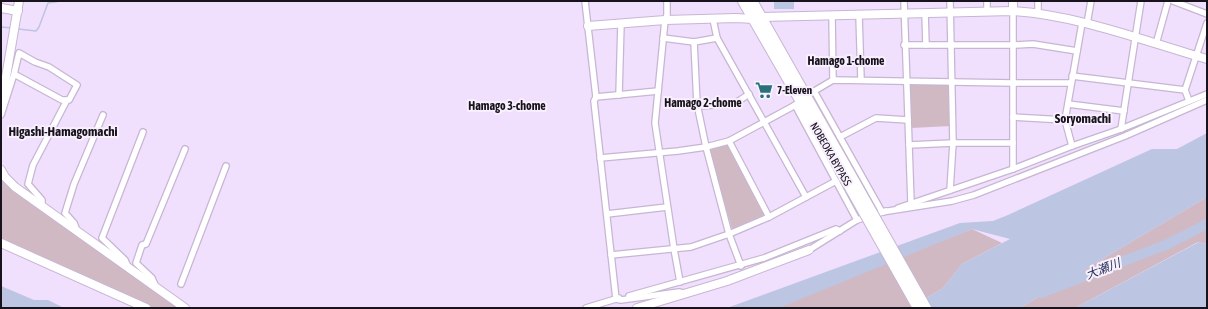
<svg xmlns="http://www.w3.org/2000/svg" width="1208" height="309" font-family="'Asap Condensed','Noto Sans JP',sans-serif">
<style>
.green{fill:#d1b9c3}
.water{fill:#bcc5e1}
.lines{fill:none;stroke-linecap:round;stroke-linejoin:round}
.stream{stroke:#bcc5e1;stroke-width:1.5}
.river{stroke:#bcc5e1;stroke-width:10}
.street-casing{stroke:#c7b6d3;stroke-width:8}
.secondary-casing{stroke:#c7b6d3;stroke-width:10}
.highway-casing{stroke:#c7b6d3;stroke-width:12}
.street{stroke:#fff;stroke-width:5.5}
.secondary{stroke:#fff;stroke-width:8}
.highway{stroke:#fff;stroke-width:10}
.highway-bridge-casing{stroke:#c7b6d3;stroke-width:12;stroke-linecap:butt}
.highway-bridge{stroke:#fff;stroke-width:10}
.labels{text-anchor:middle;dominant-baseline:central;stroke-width:4;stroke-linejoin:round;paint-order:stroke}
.poi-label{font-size:11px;font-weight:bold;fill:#18121d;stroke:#f8f0fd;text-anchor:start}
.street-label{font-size:11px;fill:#18121d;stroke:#f8f0fd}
.neighbourhood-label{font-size:12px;font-weight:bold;fill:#18121d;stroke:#f8f0fd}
.water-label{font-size:12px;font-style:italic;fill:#283259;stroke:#f8f0fd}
.quarter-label{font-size:13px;font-weight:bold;fill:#18121d;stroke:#f8f0fd}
</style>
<rect width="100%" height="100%" fill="#f0dffd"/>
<g class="green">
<path d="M910,84H949L951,126L911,128L908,86Z"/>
<path d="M728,144L764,215L732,229L709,150Z"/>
<path d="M1,178L6,185L178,308H154L1,239Z"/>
<path d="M1207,197V244L1198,242L1075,308H1020Z"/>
<path d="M972,229L1002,243L962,264L943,288L909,308H768Z"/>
</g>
<g class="water">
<rect x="774" y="1" width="20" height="8"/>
<path d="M1207,133V197L1020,308H909L943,288L962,264L1010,239L972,229L779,308H727L960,223L993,221L1008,215L1152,149H1177Z"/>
<path d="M1199,242L1207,244V308H1075Z"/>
<path d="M1,286L34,300H48L64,308H1Z"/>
</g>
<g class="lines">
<g class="stream">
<path d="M1,27L12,28"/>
<path d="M18,29L36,31L39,27L48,3L61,1"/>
</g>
<path class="river" d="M1041,293L1168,244L1207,224"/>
<g class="street-casing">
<g id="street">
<path d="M585,1L596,97L594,101L616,299L621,300L679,292L683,293"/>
<path d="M667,1V15L665,20L655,123L674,249L680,282"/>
<path d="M904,1L911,203"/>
<path d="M950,1L953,143L950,190"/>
<path d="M987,1V11"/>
<path d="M1038,1V13"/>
<path d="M1173,1L1207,14"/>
<path d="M1013,11V83H1071"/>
<path d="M925,13L926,45"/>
<path d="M859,15L861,80"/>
<path d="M832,16L833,80"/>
<path d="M713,19L717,38L806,197"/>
<path d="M1087,24L1091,1"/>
<path d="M663,38L694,42L717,38"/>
<path d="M694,42L697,104L706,147L729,234L741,266"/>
<path d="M1156,44L1168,1"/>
<path d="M904,45H1014L1033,44L1077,51"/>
<path d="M1072,76L1185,90"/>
<path d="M814,91L882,212L952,201L974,195L1125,136L1207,100"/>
<path d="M811,93L833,80L1013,83V169"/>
<path d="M619,95L621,23"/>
<path d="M596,97L658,91"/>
<path d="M1189,101L1185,90L1207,23"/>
<path d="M1068,104L1124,111"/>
<path d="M795,105L857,220"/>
<path d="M697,106L734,104L749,94"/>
<path d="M1,115L14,74L62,100H69L77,85L49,67L35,62L19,53L14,74"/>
<path d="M1013,117L1065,120"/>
<path d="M1121,129L1141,1"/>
<path d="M840,137L876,118L908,120"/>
<path d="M729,141L769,217"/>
<path d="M909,145L953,143H1013"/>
<path d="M1072,146L1065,120L1082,23"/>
<path d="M600,158L678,151L706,147L729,141L801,102"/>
<path d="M42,206V200L28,184L33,165L67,100"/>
<path d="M898,208L1013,169L1072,146L1121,129L1207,94"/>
<path d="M607,214L667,207"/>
<path d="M77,231L74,223L65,213L74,184L103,115"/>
<path d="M809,250L857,220L886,211"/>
<path d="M611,255L691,247L729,234L769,217L836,181"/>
<path d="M128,267L125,260L102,238L143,132"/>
<path d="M181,284L226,166"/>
<path d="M156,287L152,278L136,263L142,245L146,244L185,149"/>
<path d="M629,296L764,258L836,229L840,231"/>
<path d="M586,308L619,298"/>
</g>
</g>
<g class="secondary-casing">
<g id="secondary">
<path d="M1013,1V11"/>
<path d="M1,8L18,11"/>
<path d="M588,26L665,20L736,18L754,19L762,17L1013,11C1078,15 1144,41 1207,59"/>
<path d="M1,106L19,1"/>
<path d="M1,170L5,177L15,187L185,308"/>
<path d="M1,243L146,308"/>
<path d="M637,308L727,281L809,250"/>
</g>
</g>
<g class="highway-casing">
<g id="highway">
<path d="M743,1L839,168"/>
<path d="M752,1L845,165"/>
</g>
</g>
<use href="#street" class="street"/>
<use href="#secondary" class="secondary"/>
<use href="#highway" class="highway"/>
<g class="highway-bridge-casing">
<g id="highway-bridge">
<path d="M845,165L926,308"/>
<path d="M839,168L918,308"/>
</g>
</g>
<use href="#highway-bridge" class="highway-bridge"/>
</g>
<defs>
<g id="supermarket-bare" transform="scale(1.38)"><path d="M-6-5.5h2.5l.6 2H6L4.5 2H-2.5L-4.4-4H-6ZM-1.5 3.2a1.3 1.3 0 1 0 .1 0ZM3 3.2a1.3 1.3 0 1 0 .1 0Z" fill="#29707d" stroke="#f8f0fd" stroke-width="2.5" paint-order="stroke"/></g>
</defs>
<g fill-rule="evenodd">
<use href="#supermarket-bare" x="764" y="90"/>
</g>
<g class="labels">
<g class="poi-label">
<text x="777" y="90">7-Eleven</text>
</g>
<g class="street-label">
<text transform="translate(831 154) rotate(60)">NOBEOKA BYPASS</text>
</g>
<g class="neighbourhood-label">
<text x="846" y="61">Hamago 1-chome</text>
<text x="703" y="103">Hamago 2-chome</text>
<text x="507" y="106">Hamago 3-chome</text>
</g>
<g class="water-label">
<text transform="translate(1103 269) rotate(-21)">大瀬川</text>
</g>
<g class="quarter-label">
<text x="1083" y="118">Soryomachi</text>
<text x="63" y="131">Higashi-Hamagomachi</text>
</g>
</g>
<rect width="1208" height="309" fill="none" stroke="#18121d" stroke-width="4"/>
</svg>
